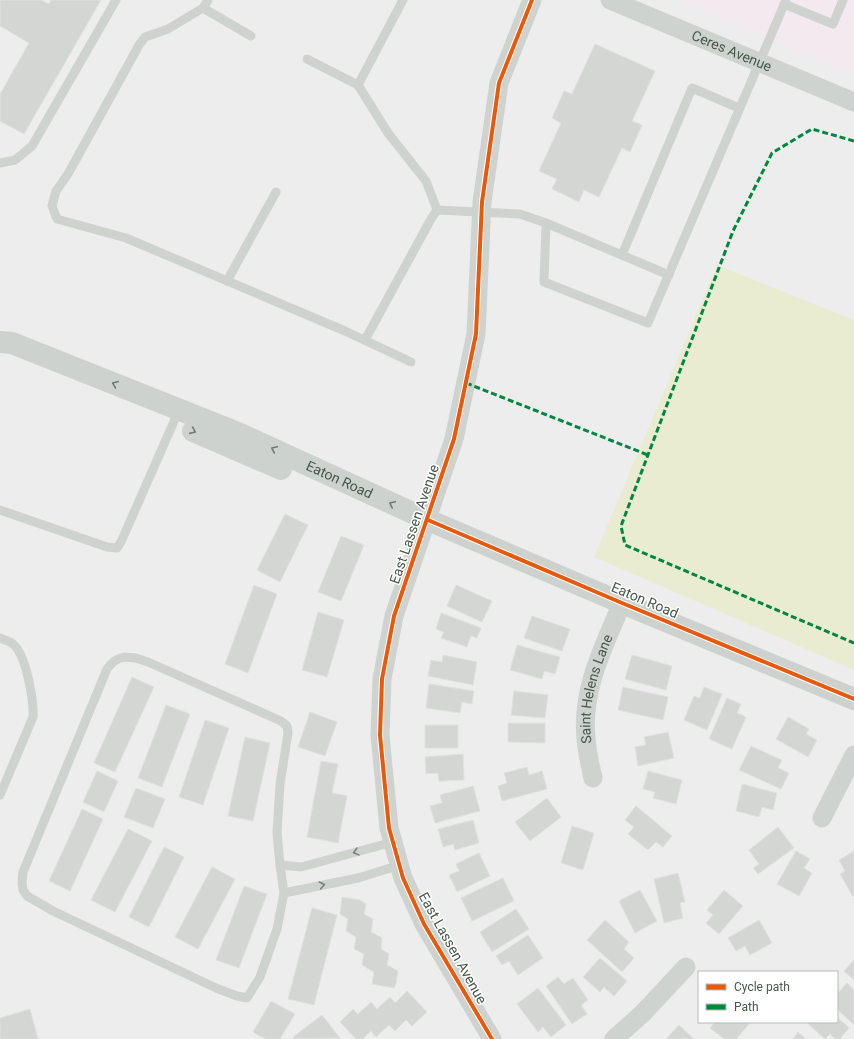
<svg xmlns="http://www.w3.org/2000/svg" width="854" height="1039" font-family="Roboto,sans-serif">
<style>
.commercial{fill:#f5e9f0}
.green{fill:#eaecd2}
.building{fill:#d4d6d4;stroke:#dfe0df}
.lines{fill:none;stroke-linecap:round;stroke-linejoin:round}
.lane{stroke:#ced3cf;stroke-width:9}
.street{stroke:#ced3cf;stroke-width:19}
.secondary{stroke:#cdd2ce;stroke-width:22}
.quiet{stroke:#00873e;stroke-width:3;stroke-dasharray:6 3;stroke-linecap:butt}
.cycleway-casing{stroke:#fff;stroke-width:6}
.cycleway{stroke:#e8590c;stroke-width:4}
.oneway{stroke:#6e7d71}
.oneway2{stroke:#768378}
.labels{text-anchor:middle;dominant-baseline:central;stroke-width:3;stroke-linejoin:round;paint-order:stroke}
.street-label{font-size:14px;fill:#465849;stroke:#fff}
</style>
<rect width="100%" height="100%" fill="#eeedee"/>
<path class="commercial" d="M681,0H854V75Z"/>
<path class="green" d="M717,265L854,320V670L594,557Z"/>
<g class="building">
<path d="M0,0H41L49,4L51,0H101L24,134L0,121V94L29,43L0,26Z"/>
<path d="M595,44L655,71L632,121L642,125L630,152L622,148L599,197L584,190L579,202L552,189L557,179L539,171L561,123L552,118L564,91L572,94Z"/>
<path d="M285,514L308,525L280,582L257,570Z"/>
<path d="M341,536L364,545L341,601L318,592Z"/>
<path d="M254,585L277,594L248,673L225,664Z"/>
<path d="M456,585L492,601L482,622L447,606Z"/>
<path d="M318,612L344,620L327,677L302,670Z"/>
<path d="M441,613L481,628L477,638L471,636L467,647L441,638L444,632L436,629Z"/>
<path d="M532,616L570,629L562,651L524,638Z"/>
<path d="M517,645L560,657L555,674L544,671L542,679L510,670Z"/>
<path d="M443,655L477,662L473,685L428,676L431,660L442,662Z"/>
<path d="M632,655L672,666L666,690L625,679Z"/>
<path d="M132,677L154,687L115,772L94,763Z"/>
<path d="M429,684L474,691L472,704L462,702L460,713L426,708Z"/>
<path d="M623,687L668,697L663,720L618,710Z"/>
<path d="M704,687L722,694L707,730L684,720L694,696L700,698Z"/>
<path d="M514,691L548,695L545,718L511,715Z"/>
<path d="M727,698L741,704L737,713L746,717L732,749L709,739Z"/>
<path d="M166,705L190,714L162,787L138,778Z"/>
<path d="M310,712L337,722L325,756L298,747Z"/>
<path d="M788,717L809,729L806,734L817,740L808,757L776,739Z"/>
<path d="M205,720L229,728L203,805L179,797Z"/>
<path d="M508,723H545V743L508,742Z"/>
<rect x="425" y="725" width="33" height="23"/>
<path d="M668,732L674,758L638,766L635,747L646,745L644,737Z"/>
<path d="M245,737L270,743L253,821L228,816Z"/>
<path d="M751,746L782,760L778,768L789,773L781,789L739,770Z"/>
<path d="M463,754L464,780L439,781L438,773L426,774L425,757Z"/>
<path d="M321,761L338,764L332,793L347,796L338,843L307,837Z"/>
<path d="M527,767L529,775L542,771L547,789L502,801L498,786L507,783L504,773Z"/>
<path d="M97,771L118,781L104,812L83,802Z"/>
<path d="M648,771L682,780L676,804L653,798L655,792L643,789Z"/>
<path d="M742,784L777,793L773,810L762,807L759,817L736,811Z"/>
<path d="M473,786L480,811L435,823L430,806L442,803L440,795Z"/>
<path d="M136,788L165,799L153,828L124,817Z"/>
<path d="M547,798L561,817L530,841L515,822Z"/>
<path d="M636,806L672,836L663,847L656,842L648,850L628,834L634,827L625,820Z"/>
<path d="M82,809L103,819L70,891L49,881Z"/>
<path d="M473,820L479,843L455,850L453,844L443,847L438,829Z"/>
<path d="M572,826L594,833L583,870L561,863Z"/>
<path d="M778,827L794,848L758,874L753,868L759,864L749,850Z"/>
<path d="M128,829L152,841L115,912L91,900Z"/>
<path d="M164,847L184,857L149,927L129,917Z"/>
<path d="M796,851L810,859L804,868L812,873L799,896L777,884Z"/>
<path d="M854,851V896L853,897L840,874L845,871L839,860Z"/>
<path d="M479,853L490,876L457,892L449,875L459,871L456,864Z"/>
<path d="M212,867L235,879L198,949L175,937Z"/>
<path d="M678,873L685,902L680,903L683,918L664,923L654,879Z"/>
<path d="M503,878L514,901L472,921L461,898Z"/>
<path d="M244,886L267,894L239,968L216,960Z"/>
<path d="M640,890L657,921L635,933L619,901Z"/>
<path d="M724,890L743,906L719,934L706,923L713,915L707,910Z"/>
<path d="M342,897L360,900L366,904L364,914L373,919L371,932L382,938L381,949L389,954L387,965L398,971L396,983L394,988L372,984L374,972L362,965L364,954L354,949L356,937L346,931L348,919L340,914Z"/>
<path d="M312,908L337,915L314,1005L288,999Z"/>
<path d="M516,909L529,929L492,952L480,932Z"/>
<path d="M605,920L629,942L624,949L634,958L622,972L587,940Z"/>
<path d="M759,920L772,943L750,955L745,946L736,951L728,938Z"/>
<path d="M528,935L543,958L518,975L509,961L502,965L496,956Z"/>
<path d="M600,958L627,981L614,996L604,987L600,992L583,977Z"/>
<path d="M854,960V980L844,971Z"/>
<path d="M558,977L564,984L573,978L588,1000L581,1005L587,1014L572,1024L546,986Z"/>
<path d="M847,983L854,990V1025L837,1009V994Z"/>
<path d="M538,988L566,1025L551,1037L543,1027L538,1032L517,1004Z"/>
<path d="M407,991L427,1012L412,1026L406,1020L395,1031L389,1025L376,1037L371,1031L363,1039H356L340,1022L353,1009L358,1014L371,1002L377,1009L390,997L395,1003Z"/>
<path d="M271,1001L295,1014L280,1039H265L253,1032Z"/>
<path d="M30,1009L38,1039H0V1018Z"/>
<path d="M322,1015L340,1038L294,1039L293,1037Z"/>
<path d="M837,1017L849,1028L840,1039H835L830,1034L825,1039L806,1022H837Z"/>
<path d="M715,1022H747L749,1024L736,1039H724L710,1028Z"/>
<path d="M679,1025L694,1039H666Z"/>
<path d="M798,1032L806,1039H793Z"/>
</g>
<g class="lines">
<g class="lane">
<path d="M208,0L203,8L168,29L145,37L139,45L68,174L56,191L52,206L57,219L126,238L345,331L411,362"/>
<path d="M784,4L833,24L843,0"/>
<path d="M203,8L251,36"/>
<path d="M307,59L358,85L388,133L426,181L437,210"/>
<path d="M358,85L403,0"/>
<path d="M0,163L15,160L32,146L116,0"/>
<path d="M546,223L544,282L648,323L786,0"/>
<path d="M622,255L692,88L739,108"/>
<path d="M227,281L276,192"/>
<path d="M365,340L431,219L437,210L520,214L546,223L669,275"/>
<path d="M0,510L107,547L117,548L121,542L179,410"/>
<path d="M0,638C4,640 11,641 14,645C26,656 34,700 33,717L0,795"/>
<path d="M124,657L136,658L148,662L281,721L287,726L288,733L280,784L277,832L280,865L284,893L277,929L260,977L247,998L237,996L216,988L53,911L34,900L27,896L23,890L22,883L23,872L107,669C112,662 116,659 124,657Z"/>
<path d="M280,865L301,867L393,842"/>
<path d="M284,893L358,878L400,865"/>
</g>
<g class="street">
<path id="s1" d="M610,0L854,102"/>
<path id="s2" d="M593,778C590,765 587,751 586,738C581,690 604,646 622,603"/>
<path d="M822,818L854,755"/>
<path d="M492,1039L424,924L403,878L389,828L380,735L382,679L394,616L454,439L476,334L482,202L499,83L532,0"/>
<path d="M614,1039L643,1013L686,967"/>
</g>
<g class="secondary">
<path id="s3" d="M0,342L12,343L238,433L428,520L622,603L854,699"/>
<path d="M193,431L281,469"/>
</g>
<g class="quiet">
<path d="M854,141L812,129L772,153L733,231L621,526L625,545L854,643"/>
<path d="M466,383L648,455"/>
</g>
<g class="cycleway-casing">
<g id="cycleway">
<path d="M428,520L622,603L854,699"/>
<path d="M492,1039L424,924L403,878L389,828L380,735L382,679L394,616L454,439L476,334L482,202L499,83L532,0"/>
</g>
</g>
<use href="#cycleway" class="cycleway"/>
</g>
<defs><path id="oneway-chevron" d="M-2-3.5L2.5 0L-2 3.5" fill="none" stroke-width="1.6" stroke-linecap="round" stroke-linejoin="round"/></defs>
<g class="oneway">
<use href="#oneway-chevron" transform="translate(115 384) rotate(-158)"/>
<use href="#oneway-chevron" transform="translate(193 431) rotate(24)"/>
<use href="#oneway-chevron" transform="translate(274 449) rotate(-155)"/>
<use href="#oneway-chevron" transform="translate(392 504) rotate(-155)"/>
</g>
<g class="oneway2">
<use href="#oneway-chevron" transform="translate(356 852) rotate(165)"/>
<use href="#oneway-chevron" transform="translate(322 885) rotate(-12)"/>
</g>
<g class="labels">
<g class="street-label">
<text stroke="none"><textPath href="#s1" startOffset="132">Ceres Avenue</textPath></text>
<text stroke="none"><textPath href="#s3" startOffset="367">Eaton Road</textPath></text>
<text transform="translate(414 524) rotate(-71)">East Lassen Avenue</text>
<text transform="translate(645 600) rotate(23)">Eaton Road</text>
<text stroke="none"><textPath href="#s2" startOffset="91">Saint Helens Lane</textPath></text>
<text transform="translate(453 948) rotate(61)">East Lassen Avenue</text>
</g>
</g>
<rect x="698" y="971" width="140" height="52" fill="#ffffff" stroke="#b5bcb6"/>
<rect x="706" y="984" width="20" height="6" fill="#e8590c" stroke="#b5bcb6"/>
<text x="734" y="991" font-size="12" fill="#465849">Cycle path</text>
<rect x="706" y="1004" width="20" height="6" fill="#00873e" stroke="#b5bcb6"/>
<text x="734" y="1011" font-size="12" fill="#465849">Path</text>
</svg>
